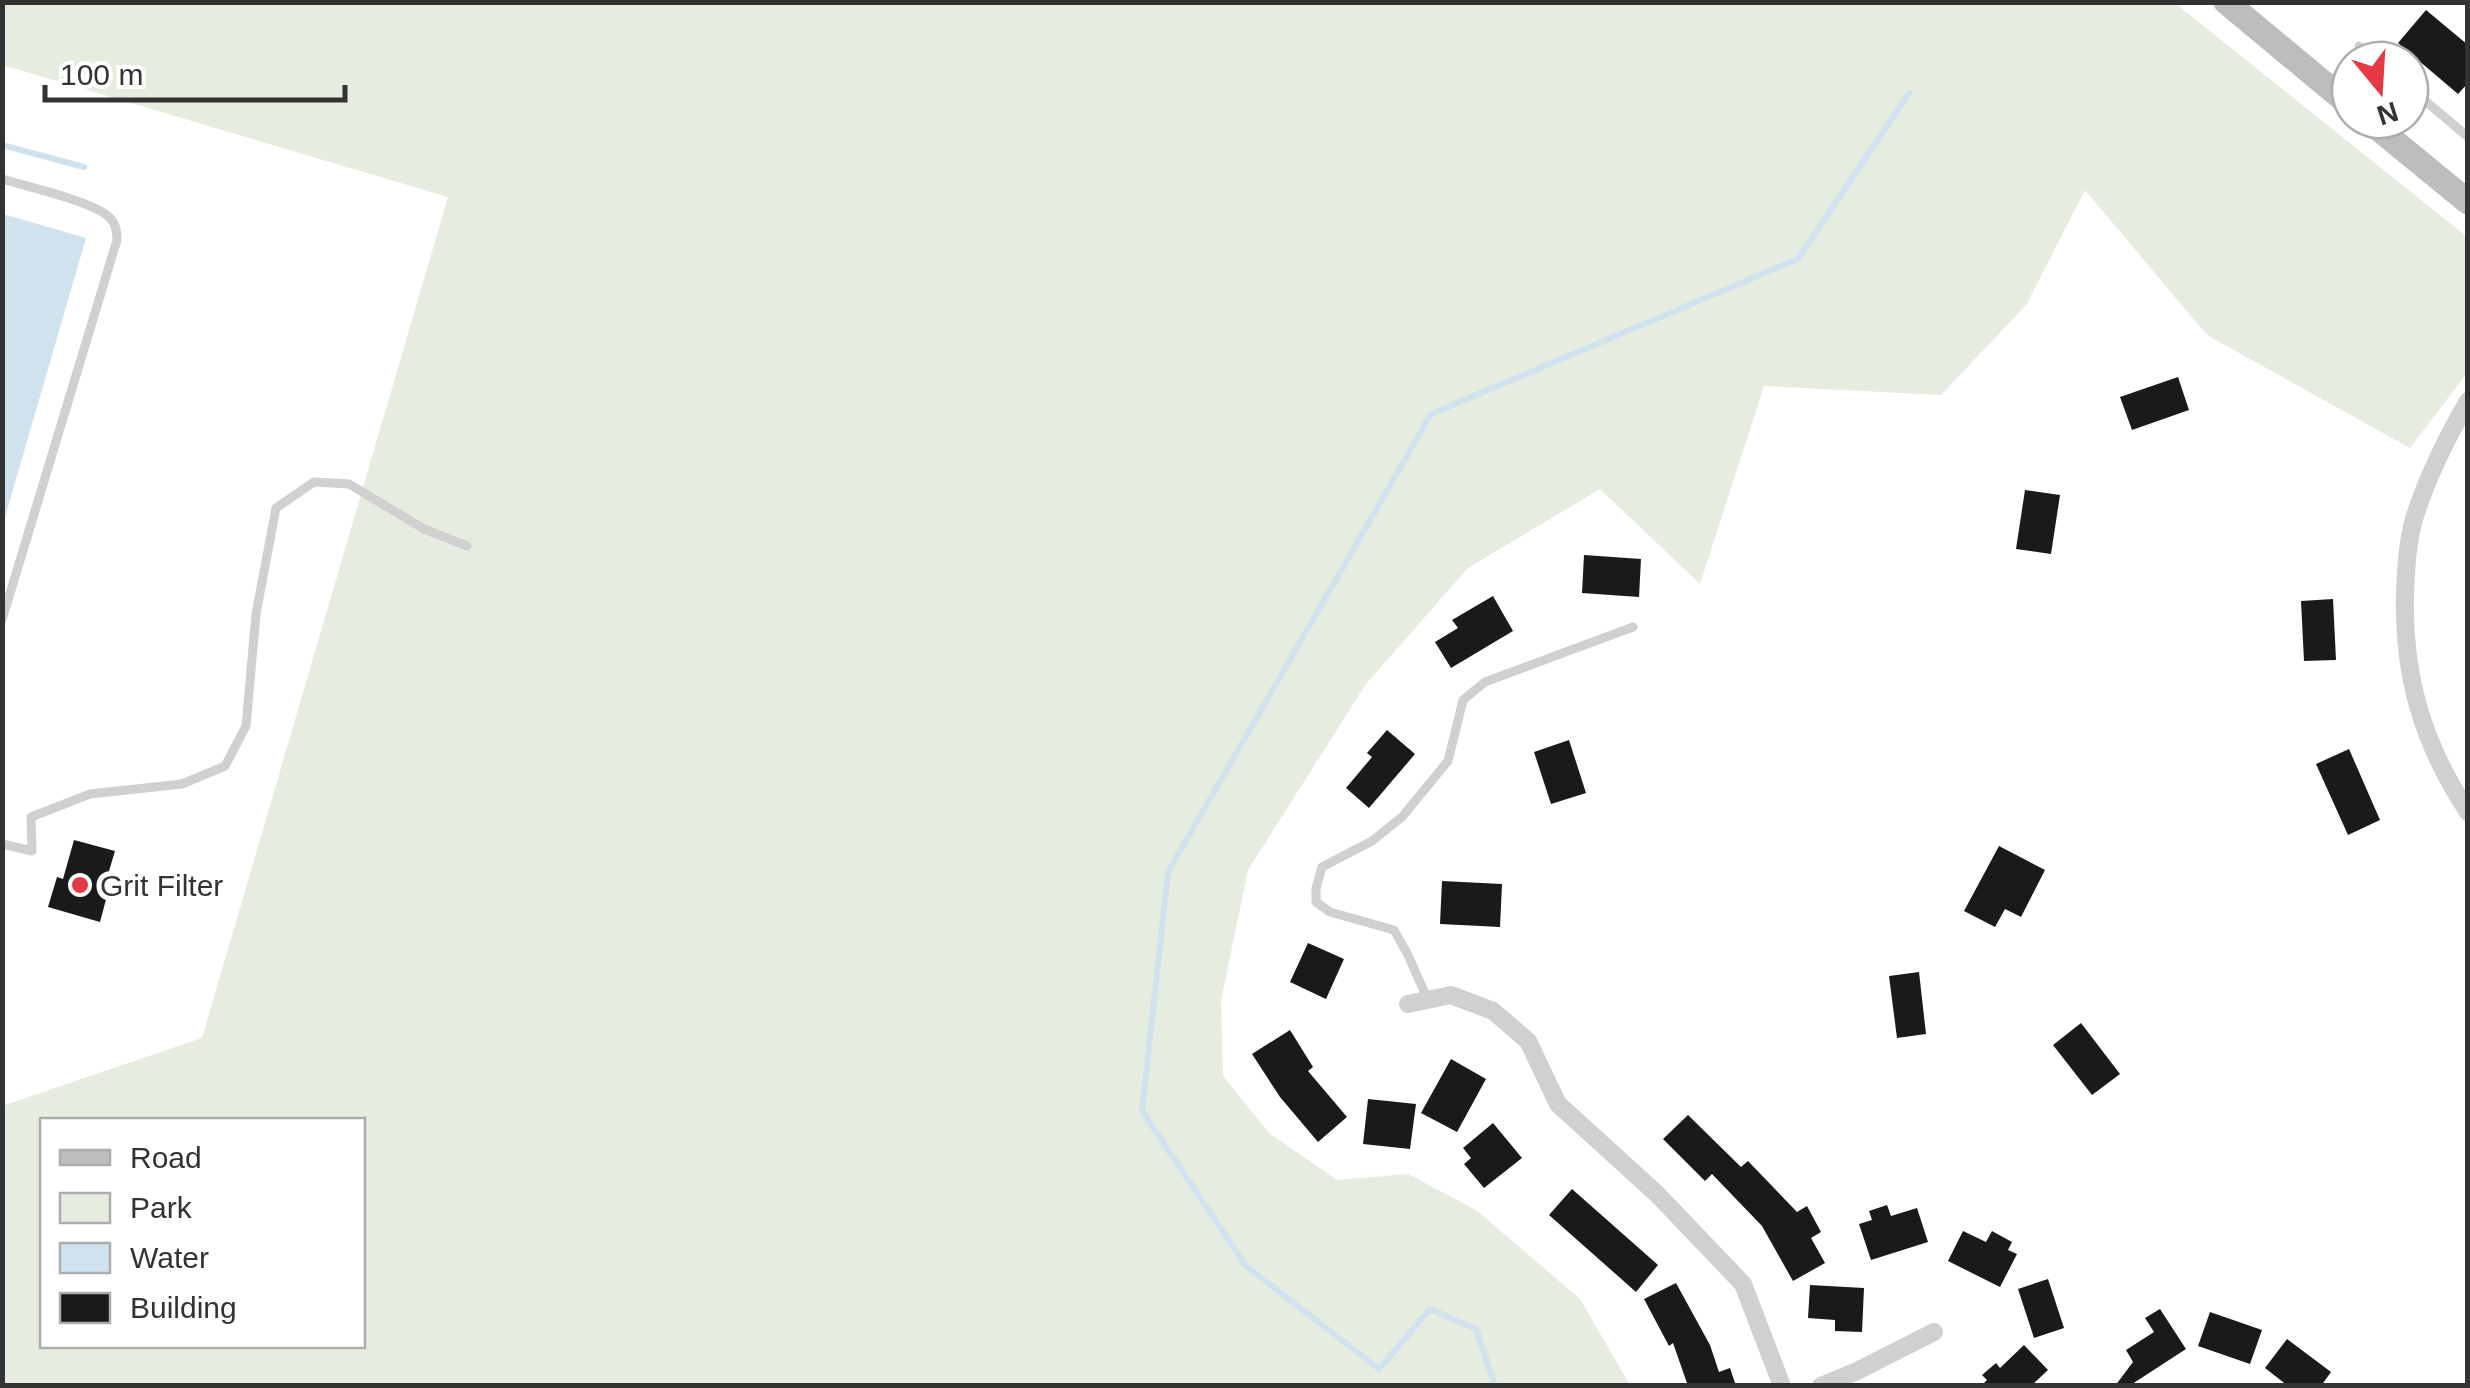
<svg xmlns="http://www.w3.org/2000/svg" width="2470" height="1388" font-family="Helvetica,sans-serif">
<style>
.green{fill:#e6ecdf;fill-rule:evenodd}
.water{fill:#cfe2ee}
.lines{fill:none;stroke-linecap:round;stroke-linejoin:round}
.stream{stroke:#cfe2ee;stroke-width:6}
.building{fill:#1a1a1a}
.lane{stroke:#d0d0d0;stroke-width:9}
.street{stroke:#d0d0d0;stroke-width:18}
.secondary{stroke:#bdbdbd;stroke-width:25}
.poi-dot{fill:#e63946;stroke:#fff;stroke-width:4}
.labels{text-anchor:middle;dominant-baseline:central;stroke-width:10;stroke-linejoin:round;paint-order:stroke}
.poi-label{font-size:30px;fill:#333;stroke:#fff;text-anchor:start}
</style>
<rect width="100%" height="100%" fill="#fff"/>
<path class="green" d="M3,3H2175L2467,237V373L2410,448L2207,335L2085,190L2026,305L1941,395L1764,386L1700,584L1600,489L1468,568L1366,684L1248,870L1221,1001L1223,1076L1269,1133L1337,1180L1408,1174L1476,1210L1580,1299L1630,1385H3L2,1106L202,1038L448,197L3,65ZM42,1120H362V1346H42Z"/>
<path class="water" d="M3,214L86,238L3,524L2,214Z"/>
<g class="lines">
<g class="stream">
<path d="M2,145L84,167"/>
<path d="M1495,1386L1476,1329L1430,1309L1379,1369L1246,1266L1142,1111L1168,872L1431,414L1798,259L1909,93"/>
</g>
</g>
<g class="building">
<path d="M2426,10L2468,45V83L2458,94L2398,43Z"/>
<path d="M2178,377L2189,410L2132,430L2120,397Z"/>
<path d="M2025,490L2060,495L2051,554L2016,549Z"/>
<path d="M1584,555L1641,559L1639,597L1582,593Z"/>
<path d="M1493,596L1513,631L1451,668L1435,642L1458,628L1452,620Z"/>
<path d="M2333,599L2336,660L2304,661L2301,601Z"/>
<path d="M1387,730L1415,754L1369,808L1346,788L1372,757L1367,753Z"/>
<path d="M1569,740L1586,793L1551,804L1534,752Z"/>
<path d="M2349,749L2380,820L2348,835L2316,764Z"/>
<path d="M74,840L115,851L103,891L108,892L100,922L48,907L57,877L63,879Z"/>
<path d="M1999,846L2045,870L2021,917L2005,909L1995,927L1964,911Z"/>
<path d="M1442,881L1502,884L1500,927L1440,924Z"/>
<path d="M1308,943L1344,959L1326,999L1290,982Z"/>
<path d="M1919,972L1926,1034L1897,1038L1889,976Z"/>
<path d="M2081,1023L2120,1074L2092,1095L2053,1045Z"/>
<path d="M1290,1030L1313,1067L1308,1071L1347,1117L1318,1142L1280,1097L1252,1054Z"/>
<path d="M1451,1059L1486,1079L1457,1132L1421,1113Z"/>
<path d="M1368,1099L1416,1104L1410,1149L1363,1144Z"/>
<path d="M1688,1115L1741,1167L1748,1161L1797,1212L1807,1206L1821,1232L1811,1238L1825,1263L1793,1281L1762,1226L1712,1174L1705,1181L1663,1139Z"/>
<path d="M1493,1123L1522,1158L1484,1188L1464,1164L1471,1158L1463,1148Z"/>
<path d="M1572,1189L1658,1265L1636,1292L1549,1215Z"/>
<path d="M1887,1205L1891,1216L1917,1208L1928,1242L1871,1260L1859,1224L1872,1220L1869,1211Z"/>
<path d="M1963,1231L1986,1242L1992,1231L2012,1242L2008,1250L2017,1254L2000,1287L1948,1261Z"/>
<path d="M2048,1279L2064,1328L2034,1338L2018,1289Z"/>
<path d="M1676,1283L1710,1345L1719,1372L1730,1368L1736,1386H1688L1673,1343L1669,1346L1644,1299Z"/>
<path d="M1810,1285L1864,1288L1862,1332L1835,1331V1320L1808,1318Z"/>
<path d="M2160,1309L2186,1349L2129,1386H2115L2133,1362L2126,1350L2154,1332L2145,1318Z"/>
<path d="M2210,1312L2262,1330L2250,1364L2198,1346Z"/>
<path d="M2287,1339L2331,1372L2321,1386H2288L2265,1368Z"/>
<path d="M2024,1345L2048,1370L2031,1386H1981L1987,1380L1982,1375L1996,1363L2000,1368Z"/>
</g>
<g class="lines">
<g class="lane">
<path d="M2359,46L2376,60"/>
<path d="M2410,88L2468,137"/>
<path d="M2,179C25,186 96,202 110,218C116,224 117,231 117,240L2,620"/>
<path d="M2,844L32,851L31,817L90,794L182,784L225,766L246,726L256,614L276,508L314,482L349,484L424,529L467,546"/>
<path d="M1428,1000L1407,953L1394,930L1330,912L1316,902V888L1322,867L1372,841L1402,817L1448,761L1463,700L1485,682L1633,627"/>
</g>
<g class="street">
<path d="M2468,401C2446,439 2427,477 2414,519C2407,544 2406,570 2405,595C2403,677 2423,744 2468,812"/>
<path d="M1408,1004L1451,995L1493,1011L1528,1041L1558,1104L1657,1194L1743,1284L1782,1386"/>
<path d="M1821,1386L1857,1371L1934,1332"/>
</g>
<g class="secondary">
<path d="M2226,2L2350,105"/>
<path d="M2368,120L2468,202"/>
</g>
</g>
<circle class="poi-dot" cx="80" cy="885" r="10"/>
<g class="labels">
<g class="poi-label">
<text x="100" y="885">Grit Filter</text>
</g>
</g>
<rect width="2470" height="1388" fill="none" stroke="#333333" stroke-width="10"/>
<rect x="40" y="1118" width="325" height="230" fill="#ffffff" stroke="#adadad" stroke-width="2.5"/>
<rect x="60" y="1150" width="50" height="15" fill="#bdbdbd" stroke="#adadad" stroke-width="2.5"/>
<text x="130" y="1168" font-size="30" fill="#333333">Road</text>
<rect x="60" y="1193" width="50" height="30" fill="#e6ecdf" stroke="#adadad" stroke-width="2.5"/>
<text x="130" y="1218" font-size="30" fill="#333333">Park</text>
<rect x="60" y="1243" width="50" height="30" fill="#cfe2ee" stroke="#adadad" stroke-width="2.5"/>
<text x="130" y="1268" font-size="30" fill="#333333">Water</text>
<rect x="60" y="1293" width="50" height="30" fill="#1a1a1a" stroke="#adadad" stroke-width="2.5"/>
<text x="130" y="1318" font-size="30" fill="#333333">Building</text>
<g transform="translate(2380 90) rotate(162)"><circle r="48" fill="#ffffff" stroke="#adadad" stroke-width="2.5"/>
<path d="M0-8L18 38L0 25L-18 38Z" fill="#e63946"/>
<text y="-15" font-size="28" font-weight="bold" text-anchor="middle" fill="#333333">N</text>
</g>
<path d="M45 85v15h300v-15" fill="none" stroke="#333333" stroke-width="5"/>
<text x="60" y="85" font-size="30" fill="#333333" stroke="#ffffff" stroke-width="8" paint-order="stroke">100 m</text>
</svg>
